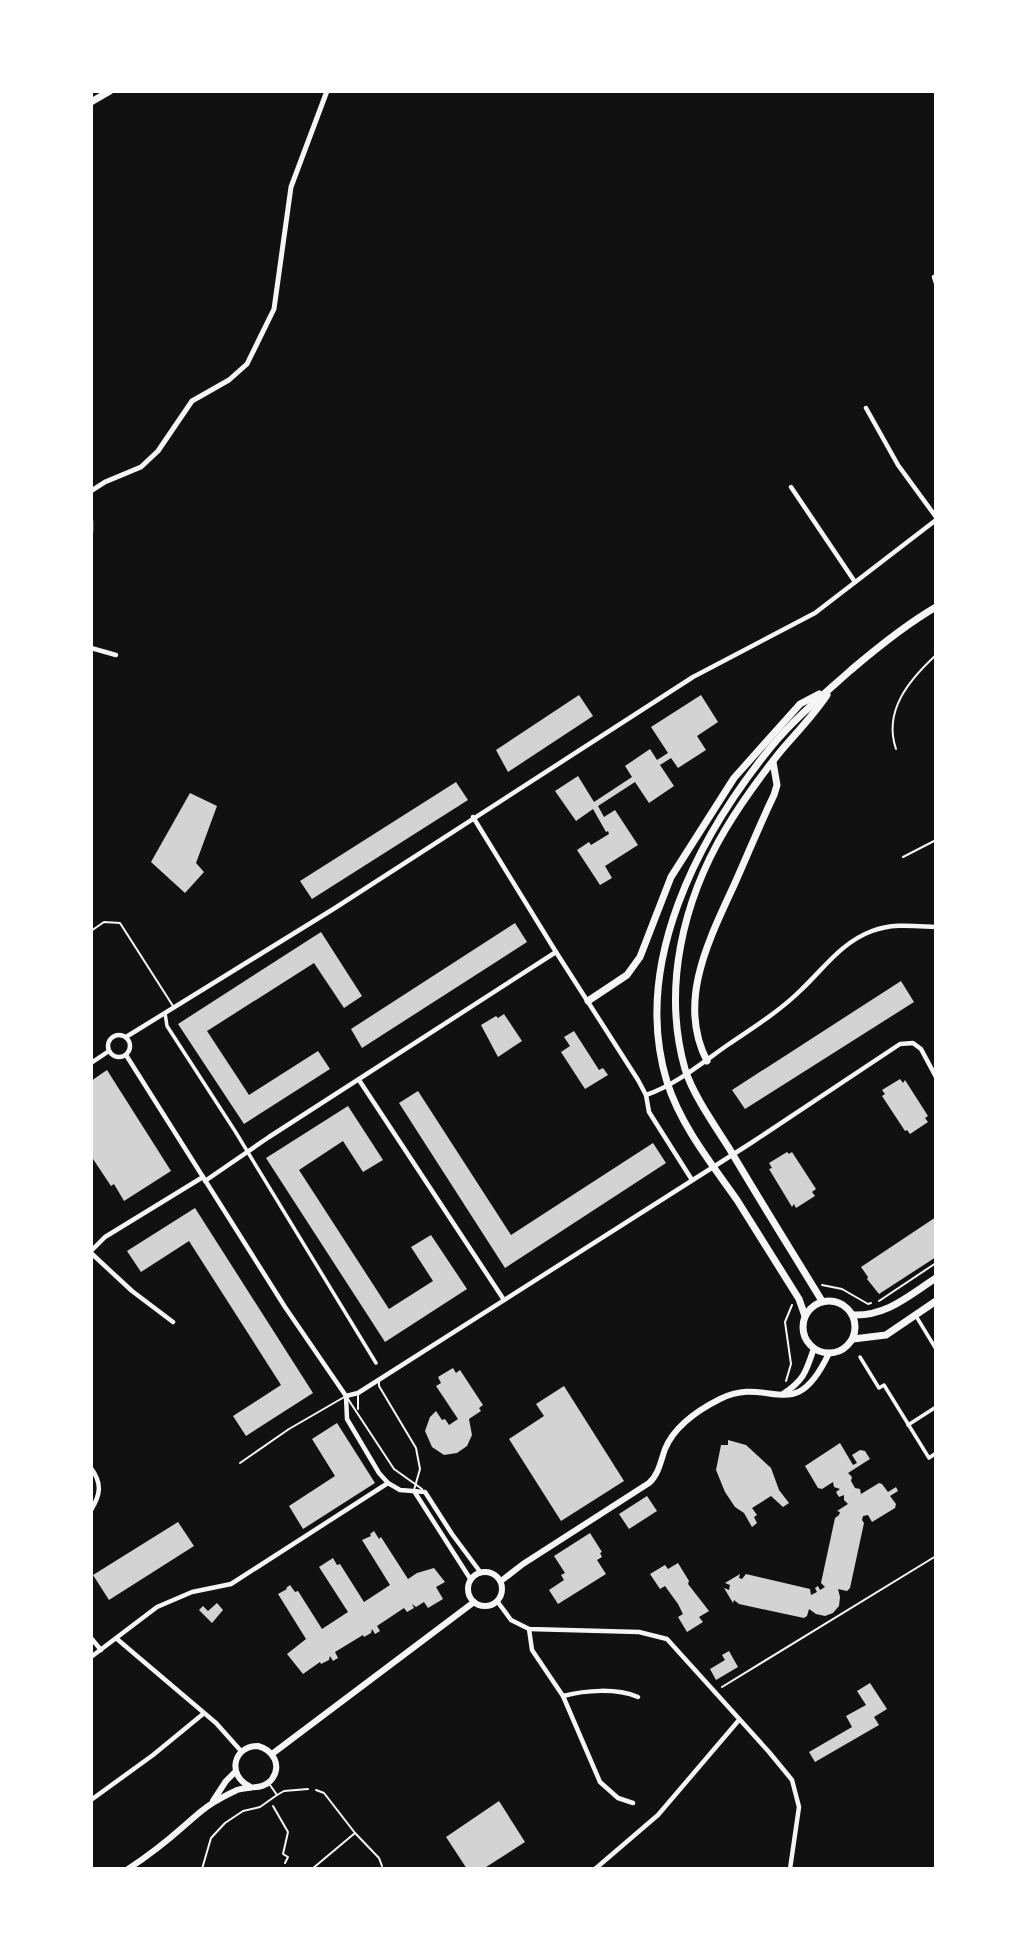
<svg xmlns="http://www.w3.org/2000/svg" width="1027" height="1960" font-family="Helvetica,sans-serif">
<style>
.building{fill:#d3d3d3}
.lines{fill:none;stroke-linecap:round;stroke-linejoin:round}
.path{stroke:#f5f5f5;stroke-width:2}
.service{stroke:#f5f5f5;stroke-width:2}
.pedestrian{stroke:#f5f5f5;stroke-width:3.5}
.minor{stroke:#f5f5f5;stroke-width:4.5}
.tertiary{stroke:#f5f5f5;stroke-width:5}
.secondary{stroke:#f5f5f5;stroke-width:6}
.primary{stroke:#f5f5f5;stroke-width:7}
</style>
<rect width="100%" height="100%" fill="#111"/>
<g class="building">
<path d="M579,695L593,716L508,772L496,750Z"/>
<path d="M701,695L718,722L697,736L706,750L678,768L671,758L660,765L674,786L649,803L635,782L598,806L604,817L615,810L638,845L605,866L612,878L600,885L577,850L589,842L591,845L609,834L608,831L606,832L593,809L576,821L555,791L578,776L594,802L632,777L625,766L650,749L657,760L668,753L651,727Z"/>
<path d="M456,782L468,800L312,899L300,881Z"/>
<path d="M190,793L217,806L196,863L204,872L185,893L151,862Z"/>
<path d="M515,923L527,942L362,1048L351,1029Z"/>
<path d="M321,932L362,996L344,1008L314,963L207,1031L249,1095L318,1051L330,1069L244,1124L178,1024Z"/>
<path d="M901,981L914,1002L745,1109L732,1090Z"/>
<path d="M504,1014L522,1041L498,1057L481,1025L496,1016L498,1018Z"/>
<path d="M574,1031L599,1070L603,1068L608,1075L585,1089L561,1052L570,1046L564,1037Z"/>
<path d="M107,1070L171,1171L124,1201L114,1184L111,1186L91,1156V1081Z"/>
<path d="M900,1079L903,1083L905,1080L928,1116L925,1118L928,1122L910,1134L907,1130L905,1131L882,1096L885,1094L882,1090Z"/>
<path d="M418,1091L511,1235L653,1143L666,1163L505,1268L399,1103Z"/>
<path d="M348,1106L383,1160L363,1172L343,1141L299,1170L389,1309L433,1281L411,1247L431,1235L467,1289L385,1342L266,1158Z"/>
<path d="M787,1152L789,1154L792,1152L816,1189L812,1192L815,1196L796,1208L794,1204L792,1207L769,1169L772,1168L769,1163Z"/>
<path d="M195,1208L313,1393L246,1436L233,1416L281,1385L189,1241L141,1272L127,1251Z"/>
<path d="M936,1217V1257L879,1294L867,1279L868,1277L861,1267Z"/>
<path d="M453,1368L456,1373L460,1370L483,1405L479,1408L481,1411L469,1419L472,1435L467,1446L457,1453L444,1455L432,1447L425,1431L430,1417L436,1411L442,1420L445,1419L449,1425L458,1419L436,1386L441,1383L438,1377Z"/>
<path d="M564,1386L624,1481L561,1521L509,1439L544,1416L536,1404Z"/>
<path d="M337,1423L375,1483L303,1529L289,1506L335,1476L312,1439Z"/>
<path d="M728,1440L746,1445L771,1468L779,1490L789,1503L783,1507L771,1496L752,1508L757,1515L754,1517L757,1523L752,1527L744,1513L735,1507L725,1492L716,1470L721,1445H728Z"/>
<path d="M840,1443L853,1465L857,1463L852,1455L860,1450L865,1451L870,1459L848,1473L852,1477L851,1481L855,1488L860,1489L861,1494L879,1483L882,1484L888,1492L896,1487L898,1491L890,1496L896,1504L895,1508L872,1522L868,1515L863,1516L862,1520L864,1523L850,1588L847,1591L838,1589L840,1597L839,1606L833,1613L825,1616L816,1614L809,1609L807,1616L804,1618L739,1604L734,1600L733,1603L724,1588L729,1590L730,1585L725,1583L740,1574L739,1578L742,1579L746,1574L810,1589L811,1595L817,1592L815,1588L818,1586L820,1590L825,1587L821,1583L835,1518L839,1515L840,1512L837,1511L848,1504L844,1500V1495L839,1497L836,1492L840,1489L834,1487L833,1482L822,1489L818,1488L805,1466Z"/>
<path d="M647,1496L657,1511L629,1529L619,1514Z"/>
<path d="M178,1522L194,1546L109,1600L93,1575Z"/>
<path d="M374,1531L379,1539L381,1537L408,1579L417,1573L434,1568L445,1582L436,1587L443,1599L428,1608L424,1602L416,1607L412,1604L414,1608L407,1612L404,1608L377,1626L380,1631L375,1634L372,1629L371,1633L364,1637L363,1635L335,1652L338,1658L333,1661L330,1656L329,1660L321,1664L320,1662L303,1674L287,1654L306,1639L278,1594L287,1589L286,1588L290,1585L295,1592L298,1591L322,1629L348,1612L319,1567L333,1558L337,1565L340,1564L364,1602L390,1585L362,1540L371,1536L370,1534Z"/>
<path d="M590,1533L602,1552L600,1553L602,1557L597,1560L606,1574L558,1604L549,1590L564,1580L561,1575L565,1573L554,1556Z"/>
<path d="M678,1563L689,1581L688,1584L709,1611L699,1617L703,1622L687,1632L678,1617L683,1614L678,1604L665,1586L660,1589L650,1574L665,1565L668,1569Z"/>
<path d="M217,1603L223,1610L212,1623L199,1610L203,1606L208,1611Z"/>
<path d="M729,1651L738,1667L716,1680L710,1669L725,1660L722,1655Z"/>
<path d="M870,1683L887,1709L874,1717L879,1725L815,1762L809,1752L852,1727L846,1716L866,1705L857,1691Z"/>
<path d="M499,1801L525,1842L483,1869H467L446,1837Z"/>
</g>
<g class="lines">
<g class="path">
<path d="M896,749C883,711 909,680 936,655"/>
<path d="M903,857L936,840"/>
<path d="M822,1285L842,1289L868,1304L871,1303"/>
<path d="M879,1301L936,1263"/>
<path d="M786,1381L791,1364L785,1322L792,1305"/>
<path d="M722,1687L936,1556"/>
<path d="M273,1806L288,1832L283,1854L288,1857L285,1863"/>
<path d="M355,1833L379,1858L382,1866"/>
<path d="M312,1869L355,1833L324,1793L316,1790"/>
</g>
<g class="service">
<path d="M91,931L104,922L120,923L173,1006"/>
<path d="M379,1381V1386L416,1448L420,1469L414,1490"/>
<path d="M358,1394V1409"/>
<path d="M240,1463L289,1429L346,1396L394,1469L422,1489"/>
<path d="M270,1785L277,1795L284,1791L308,1789"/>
<path d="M162,1869H173"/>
<path d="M202,1869L211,1838L225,1823L243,1811L260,1807L277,1795"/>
</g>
<g class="pedestrian">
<path d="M165,1013L167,1026L235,1131L376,1363"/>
<path d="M916,1316L936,1349"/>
<path d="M860,1357L879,1388L884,1385L929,1458L936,1453"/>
<path d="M908,1425L936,1407"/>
</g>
<g class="minor">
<path d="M934,277L936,283"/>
<path d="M866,408L898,465L936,517"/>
<path d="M791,487L855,582"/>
<path d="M91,521V532"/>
<path d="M91,648L116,655"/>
<path d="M473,817L556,952L638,1080L646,1095L649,1112L692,1180"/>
<circle cx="119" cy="1046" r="11"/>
<path d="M126,1037L335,908L693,677L815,613L936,520"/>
<path d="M126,1055L285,1307L346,1396L347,1419L379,1473L388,1483L400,1490L425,1492L452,1534L481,1573"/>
<path d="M91,1063L109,1051"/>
<path d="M359,1080L504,1300"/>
<path d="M646,1095C676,1085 703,1062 729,1044C754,1027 780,1011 802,989C824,968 842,942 872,931C893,923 914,926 936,927"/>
<path d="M205,1181L269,1137L556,952"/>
<path d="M91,1251L105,1237L203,1177"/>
<path d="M91,1253L132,1291L173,1322"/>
<path d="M346,1396L358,1393L751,1143L900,1044L913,1043L921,1049L936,1077"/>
<path d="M91,1468C102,1483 101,1494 91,1510"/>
<path d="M414,1491L471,1580"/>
<path d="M497,1601L511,1620L529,1629L639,1632L667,1639L769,1752L792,1780L799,1807L790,1869"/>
<path d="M529,1629L532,1650L563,1696L600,1782L618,1798L633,1803"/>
<path d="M91,1638L101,1650"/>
<path d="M117,1639L216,1723L241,1751"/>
<path d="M91,1657L157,1607L192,1592L231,1584L388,1483"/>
<path d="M563,1696C586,1690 616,1688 638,1697"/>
<path d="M91,1800L153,1755L203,1714"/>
<path d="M595,1869L658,1815L739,1720"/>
</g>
<path class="tertiary" d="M91,491L105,482L141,467L158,451L192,401L229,380L247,364L274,309L291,187L327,91"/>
<g class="secondary">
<path d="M783,1394C804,1380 806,1372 814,1348"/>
<circle cx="485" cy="1589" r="17"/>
<path d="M501,1581L523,1564L649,1483C659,1474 661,1460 665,1449C675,1425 698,1410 720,1399C771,1374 794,1428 829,1353"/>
<path d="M272,1754L474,1602"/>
<path d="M213,1801L226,1781L235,1772"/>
<path d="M128,1869C148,1856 166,1842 184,1826C195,1817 205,1806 218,1800C224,1796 231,1793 237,1790C249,1786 264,1790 272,1779C282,1765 273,1750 258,1746C233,1746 227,1775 249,1786"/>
</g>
<g class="primary">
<path d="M91,102L110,91"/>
<path d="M588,1001L627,975L640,957L671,877L734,778L800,704L819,694"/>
<path d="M707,1061C676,1001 710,938 735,883C748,854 760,824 774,795L777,785L773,762"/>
<circle cx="829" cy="1327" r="26"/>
<path d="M822,1301C791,1250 759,1199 729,1148C715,1126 692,1093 685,1069C662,988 683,901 725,830C741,803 760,777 780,752C796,733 813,716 827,695"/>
<path d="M853,1315C887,1316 908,1296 936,1278"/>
<path d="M805,1316L799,1299C778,1266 758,1233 737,1200C711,1163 681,1126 667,1082C631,964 698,837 771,747C795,718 823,695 851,670C878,647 905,625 936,607"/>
<path d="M853,1339L886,1335L936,1301"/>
</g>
</g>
<rect width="1027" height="1960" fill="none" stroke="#ffffff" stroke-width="186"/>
</svg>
